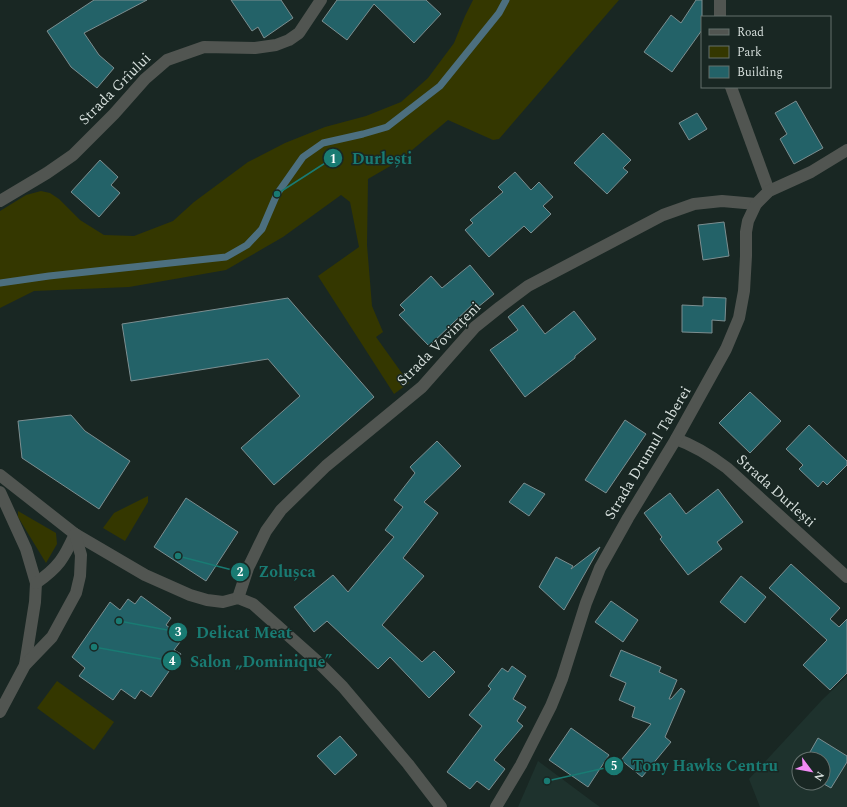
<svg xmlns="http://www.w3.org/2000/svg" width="847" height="807" font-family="Spectral,serif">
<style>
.built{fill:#1e322d;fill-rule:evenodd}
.green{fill:#343700}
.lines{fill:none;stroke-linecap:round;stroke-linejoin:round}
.stream{stroke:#4c6f7f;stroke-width:7}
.building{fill:#236268;stroke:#7c8e90}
.street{stroke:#515551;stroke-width:12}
.labels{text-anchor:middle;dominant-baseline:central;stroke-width:3;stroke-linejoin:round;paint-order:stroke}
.street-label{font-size:15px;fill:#d5dedb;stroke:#192723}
.leader{fill:none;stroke:#197b73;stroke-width:1.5}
.callout-dot{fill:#197b73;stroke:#192723;stroke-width:1.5}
.mark-label{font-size:12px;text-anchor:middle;font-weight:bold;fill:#fff}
.callout-label{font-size:16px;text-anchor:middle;font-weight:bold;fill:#197b73;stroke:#192723;stroke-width:3;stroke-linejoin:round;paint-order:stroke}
</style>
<rect width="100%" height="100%" fill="#192723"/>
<g class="built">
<path d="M847,676V807H760L749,779L822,700ZM799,759H823V783H799Z"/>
<path d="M538,761L593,802L600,807H518Z"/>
</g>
<g class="green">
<path d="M473,0H619L499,139L493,140L448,120L399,161L368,179L367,245L372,306L383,332L376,337L409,383L394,394L318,276L359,247L350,202L341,195L283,237L226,270L129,287L34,291L0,308V211L26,195L41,191L50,193L59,199L80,220L104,235L134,236L173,221L194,202L248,162L285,143L325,127L366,116L401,102L428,78L454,43L465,16Z"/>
<path d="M148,496V502L125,541L103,528L114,513Z"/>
<path d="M18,511L56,533L57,544L46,563L18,517Z"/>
<path d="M57,681L114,722L94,750L37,708Z"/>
</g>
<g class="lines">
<path class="stream" d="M0,283L49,276L226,257L247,245L262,229L277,194L303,157L323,143L363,134L387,127L440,86L499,13L506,0"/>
</g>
<g class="building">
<path d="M94,0H147L84,33L99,55L114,68L97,88L71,67L47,31Z"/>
<path d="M231,0H281L293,18L264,38L258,27L252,31Z"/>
<path d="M337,0H426L441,14L414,43L374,4L347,40L322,21Z"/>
<path d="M696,0H702V30L672,72L644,52L671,15L681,23Z"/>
<path d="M796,101L823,148L794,164L780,139L787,134L775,113Z"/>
<path d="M697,113L707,129L689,140L679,123Z"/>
<path d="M603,133L631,160L623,168L628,172L607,194L574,163Z"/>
<path d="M100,160L118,177L111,185L120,193L99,217L71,192Z"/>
<path d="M515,172L531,190L539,182L553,197L543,206L551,214L531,233L524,226L489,257L465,230L473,223L470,220L503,192L498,187Z"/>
<path d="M724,222L729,256L703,260L698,225Z"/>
<path d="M470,265L494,294L478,307L474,303L429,346L399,315L405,310L400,305L431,276L442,288Z"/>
<path d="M703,297L726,298L725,321L712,320V333L682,332V305L703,306Z"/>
<path d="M288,298L374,397L274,485L241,448L300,396L268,359L131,381L122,324Z"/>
<path d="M523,305L545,334L574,311L596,339L575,356V358L525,397L490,350L518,330L508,317Z"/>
<path d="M750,392L781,421L750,453L719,423Z"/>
<path d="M71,415L85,431L130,461L99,509L22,458L18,421Z"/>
<path d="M625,420L646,434L606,493L585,480Z"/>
<path d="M809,425L847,461V465L827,485L823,481L818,487L799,469L803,465L786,449Z"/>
<path d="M437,441L461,466L424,502L438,513L403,558L424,576L382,625L422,662L434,651L455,672L429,698L390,657L378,669L327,621L314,632L294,607L333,575L348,592L394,537L385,530L403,507L394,500L415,473L410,467Z"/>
<path d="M524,483L545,494L529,516L509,502Z"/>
<path d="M718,489L743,522L717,542L722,549L688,575L660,539L662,537L644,513L670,493L686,514Z"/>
<path d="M186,498L238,532L206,581L154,547Z"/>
<path d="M600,547L564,610L539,587L556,557L573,566L571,569Z"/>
<path d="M791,564L840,608L830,619L839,627L847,619V673L830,690L803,665L827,640L769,588Z"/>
<path d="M741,576L766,597L745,623L720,602Z"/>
<path d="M141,596L171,618L166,625L183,638L174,650L181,654L151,697L141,690L135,699L121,689L113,700L79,676L85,668L72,657L110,602L120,610L128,599L135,604Z"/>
<path d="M611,601L638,620L623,642L595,622Z"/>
<path d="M621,650L661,667L659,672L677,680L669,699H671L681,688L685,691L665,737L671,742L642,777L621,760L651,724L632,717L635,707L619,700L626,683L610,676Z"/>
<path d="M512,666L526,676L513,699L526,707L517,721L523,726L494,760L505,769L489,790L477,781L470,789L447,772L482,726L469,715L491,689L488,686L502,668L508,672Z"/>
<path d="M571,728L609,755L588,787L549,760Z"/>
<path d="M340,736L357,755L335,775L317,756Z"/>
<path d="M818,738L847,756V762L831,788L822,783L823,759H806Z"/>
</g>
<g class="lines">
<g class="street">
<path d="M720,0V17"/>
<path d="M731,87L769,191"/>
<path d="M0,201L47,173L73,155L114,114L145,79L167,60L204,47L255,48L276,45L289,40L299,33L321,0"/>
<path d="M676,439C696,446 711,456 727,468L847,577"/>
<path d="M0,475L75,534L145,575L190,595L207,600L223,602L238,598L253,604L317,661L343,687L408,764L441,807"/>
<path d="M0,492L26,549L36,583L35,602L25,665"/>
<path d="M36,583C59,567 64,558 75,534"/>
<path d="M238,598L248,568L266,531L281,510L326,466L422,387L475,327L500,307L528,286L663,215L694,204L722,201L756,204"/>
<path d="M0,712L25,665L52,637L76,593L80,576L81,555L75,534"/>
<path d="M496,807L521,765L551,706L562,679L586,603L600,568L628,518L676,439L726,349L739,318L744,291L746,256V232L748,221L756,204L769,191L811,172L847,150"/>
</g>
</g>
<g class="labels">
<g class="street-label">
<text transform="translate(115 89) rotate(-45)">Strada Grîului</text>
<text transform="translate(439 344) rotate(-45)">Strada Vovințeni</text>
<text transform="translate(648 453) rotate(-59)">Strada Drumul Taberei</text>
<text transform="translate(776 491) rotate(42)">Strada Durlești</text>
</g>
</g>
<path class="leader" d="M277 194L333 158M178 556L240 572M119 621L178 632M94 647L172 661M547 781L614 766"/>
<g class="callout-dot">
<circle cx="277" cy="194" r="4"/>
<circle cx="178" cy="556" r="4"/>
<circle cx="119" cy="621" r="4"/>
<circle cx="94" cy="647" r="4"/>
<circle cx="547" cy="781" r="4"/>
<circle cx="333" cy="158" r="10"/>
<circle cx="240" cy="572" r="10"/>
<circle cx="178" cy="632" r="10"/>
<circle cx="172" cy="661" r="10"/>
<circle cx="614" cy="766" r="10"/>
</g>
<g class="mark-label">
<text x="333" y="163">1</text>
<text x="240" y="576">2</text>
<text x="178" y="636">3</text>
<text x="172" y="665">4</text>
<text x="614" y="770">5</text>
</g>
<g class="callout-label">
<text x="382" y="164">Durlești</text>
<text x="287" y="577">Zolușca</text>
<text x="244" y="638">Delicat Meat</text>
<text x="261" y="667">Salon „Dominique”</text>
<text x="705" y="771">Tony Hawks Centru</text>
</g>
<rect x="701" y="16" width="130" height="72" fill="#192723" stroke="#64706d"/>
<rect x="709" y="29" width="20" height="6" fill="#515551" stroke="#64706d"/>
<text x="737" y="36" font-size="12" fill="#d5dedb">Road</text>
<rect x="709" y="46" width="20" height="12" fill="#343700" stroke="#64706d"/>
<text x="737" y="56" font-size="12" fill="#d5dedb">Park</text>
<rect x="709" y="66" width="20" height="12" fill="#236268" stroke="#64706d"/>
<text x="737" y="76" font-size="12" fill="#d5dedb">Building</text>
<g transform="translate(811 771) rotate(122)"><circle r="19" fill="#192723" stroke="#64706d"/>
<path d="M0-3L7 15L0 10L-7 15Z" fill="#f18af4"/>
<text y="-6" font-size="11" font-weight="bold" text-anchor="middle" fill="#d5dedb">N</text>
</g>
</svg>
